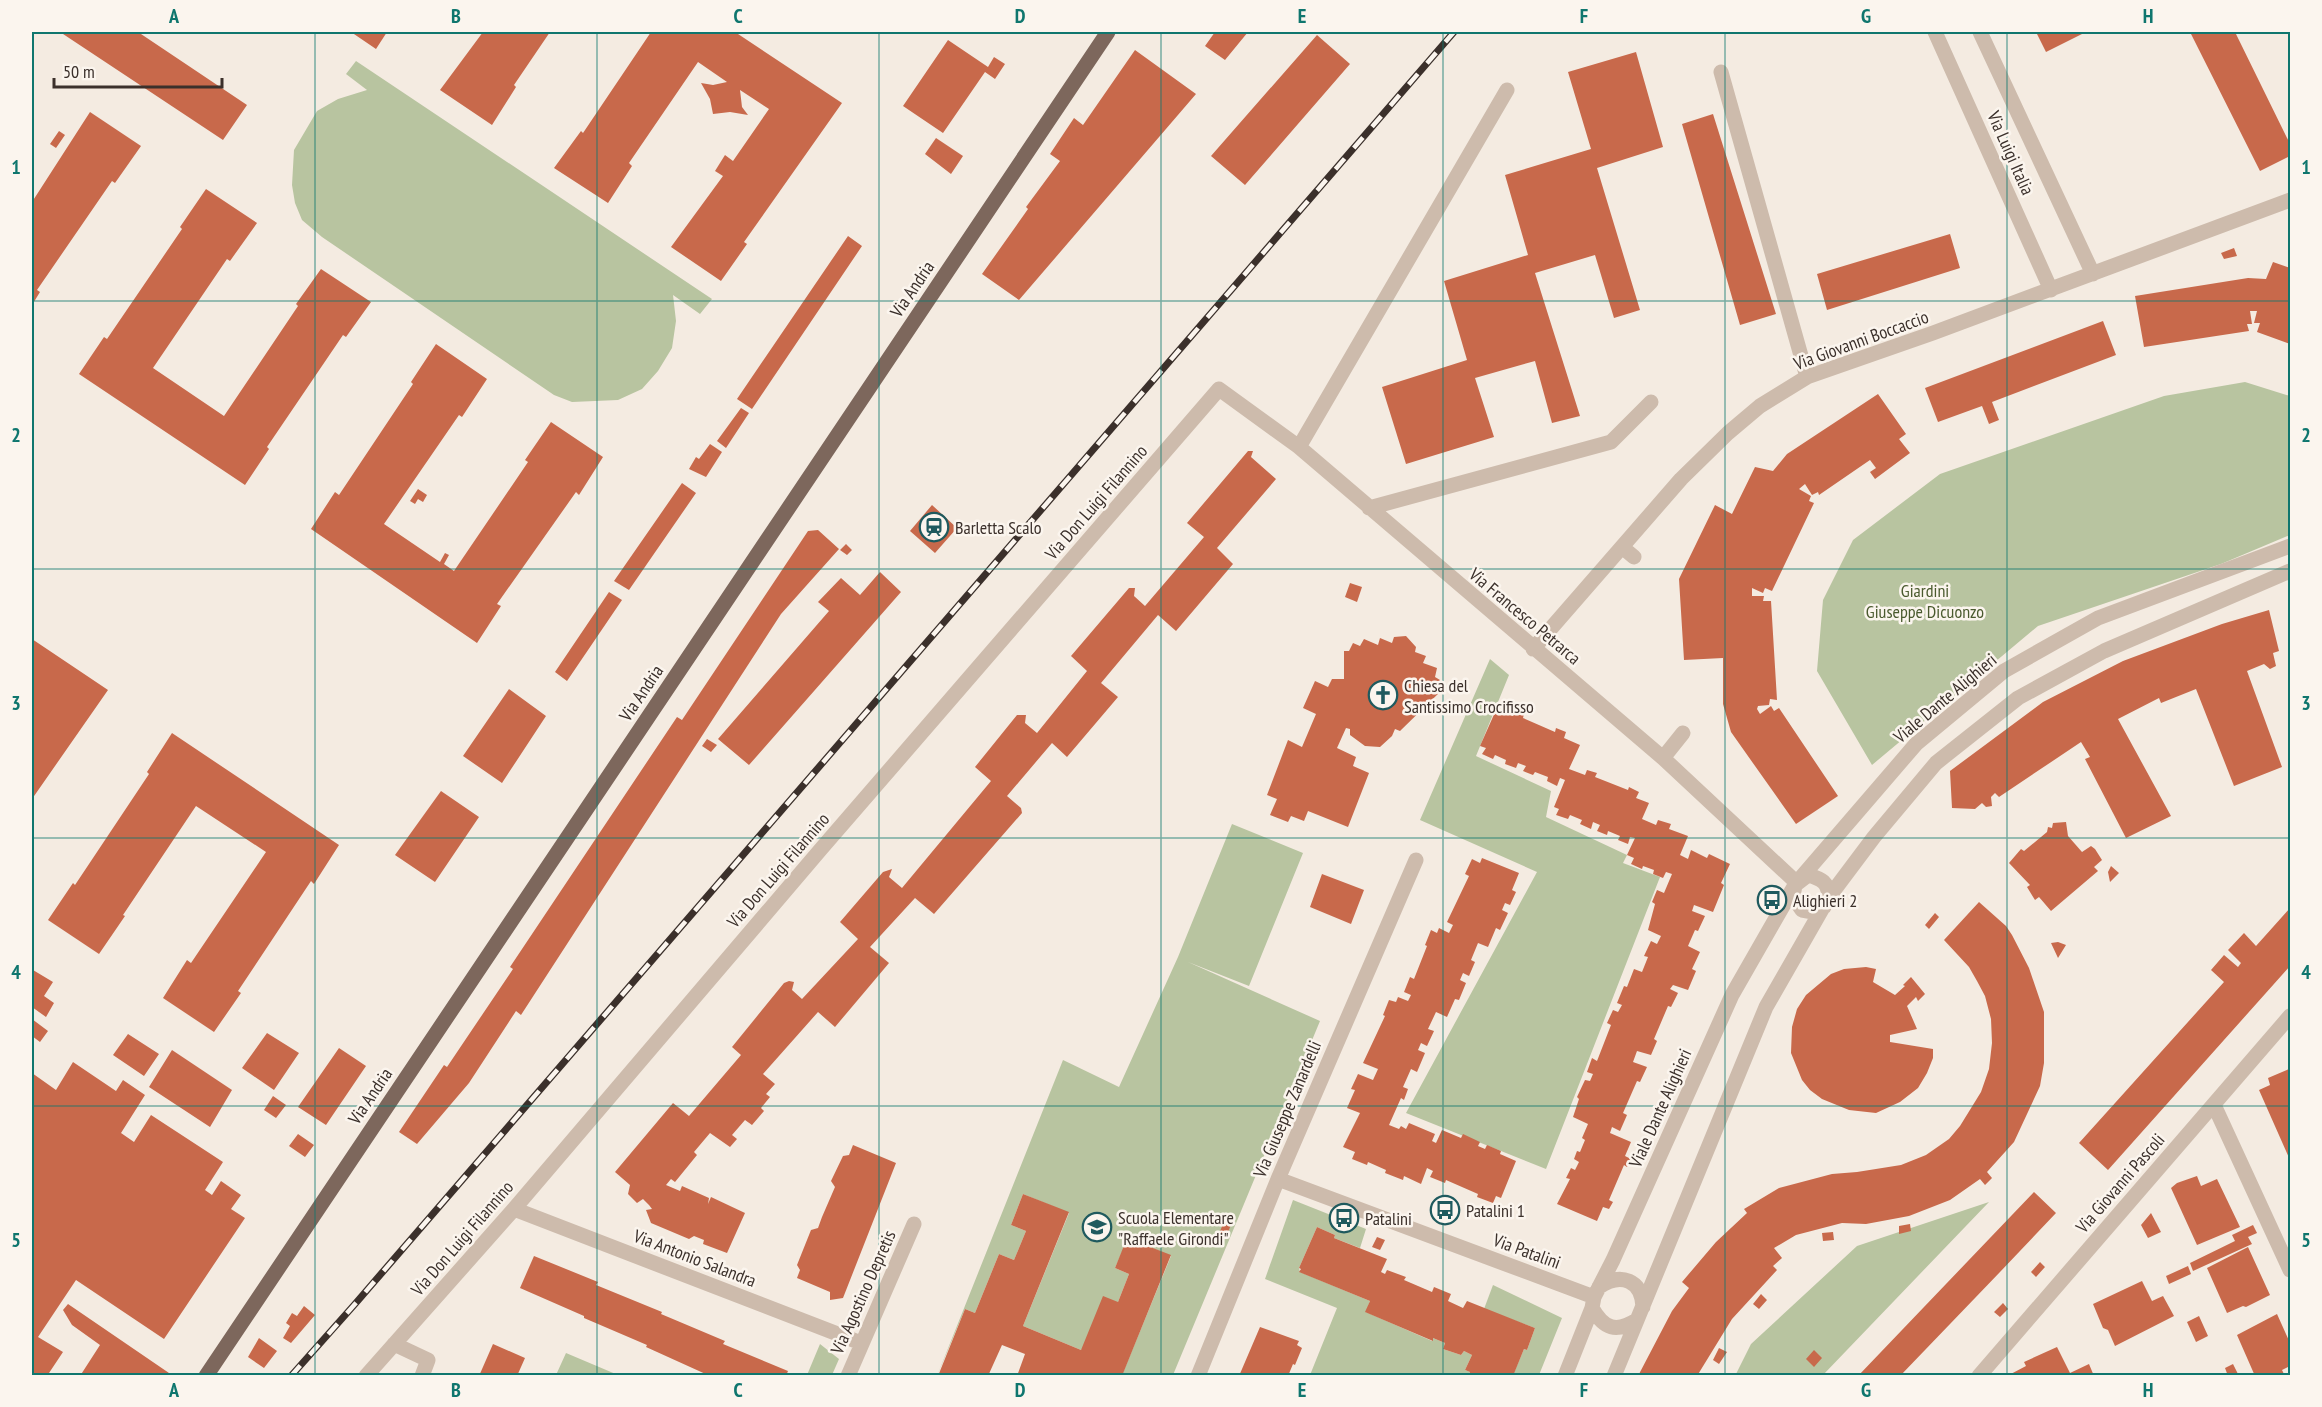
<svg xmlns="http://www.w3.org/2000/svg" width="2322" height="1407" viewBox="0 0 2322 1407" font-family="'PT Sans Narrow',sans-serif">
<rect width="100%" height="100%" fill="#f4ebe1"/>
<path fill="#b8c4a0" d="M356,61L712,299L700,314L673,295L676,321L672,348L658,371L642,389L618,400L572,402L554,395L322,237L302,220L295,203L292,185L294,150L317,111L338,99L367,90L346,74Z
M2245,382L2290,396V535L2221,564L2038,626L1872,765L1817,671L1823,600L1853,540L1940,474L2164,396Z
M1490,659L1509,675L1476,756L1551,791L1546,817L1627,855L1623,863L1660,877L1546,1169L1406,1113L1537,872L1420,820Z
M1232,824L1303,853L1249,986L1188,962L1320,1021L1173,1375H1122L1171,1256L1128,1238L1115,1268L1129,1274L1118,1302L1081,1350L1023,1326L1069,1213L1023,1194L1011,1225L1026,1231L1014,1260L999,1254L975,1313L965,1309L937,1376L1063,1060L1119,1087L1178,957Z
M1293,1200L1366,1229L1360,1248L1334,1238L1335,1235L1317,1227L1299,1268L1300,1272L1370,1301L1366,1312L1432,1341L1433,1338L1445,1343L1443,1349L1461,1355L1464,1351L1472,1355L1465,1370L1470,1372L1469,1375H1310L1337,1308L1265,1279Z
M1989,1202L1823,1375L1735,1376L1751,1344L1857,1246Z
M1493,1285L1562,1318L1539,1375H1513L1524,1349L1527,1350L1535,1328L1484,1309Z
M820,1344L839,1359L832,1375H807Z
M566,1353L618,1375H556Z"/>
<path fill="#c8694b" d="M60,32H138L247,105L223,140Z
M351,32H387L376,49Z
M483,32H550L514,85L516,87L492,125L440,90Z
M651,32H735L842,103L744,242L747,244L721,281L671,247L723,176L715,171L725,155L733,161L769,109L740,90L742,107L748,115L730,112L713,114L710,99L701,83L713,85L727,82L698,62L629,163L632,166L608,203L554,168L581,131L583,133Z
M1215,32H1248L1225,60L1205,46Z
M2036,32H2080L2082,34L2046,52Z
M2190,32H2235L2290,144V156L2260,171Z
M1317,35L1350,64L1245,185L1211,156Z
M948,40L988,67L994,57L1005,64L995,79L985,72L943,133L903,106Z
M1135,50L1196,94L1019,300L982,274L1028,209L1026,207L1060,161L1050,154L1074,118L1083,125Z
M1636,52L1663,147L1597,168L1640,310L1614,318L1595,255L1535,273L1580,416L1552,423L1535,361L1475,378L1494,437L1406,464L1382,387L1467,360L1444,281L1528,255L1505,175L1591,149L1568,72Z
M90,112L141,146L115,183L112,181L37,290L40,292L32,305V202Z
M1713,114L1776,314L1740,325L1682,124Z
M59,131L65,135L56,148L50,144Z
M936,138L963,156L951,174L925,154Z
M206,189L257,223L230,261L227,259L153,368L224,416L298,306L296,304L321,269L371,302L346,337L343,335L267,447L269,449L245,485L79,374L104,337L107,339L182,229L180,227Z
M1950,234L1960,268L1827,310L1817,274Z
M848,236L862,246L752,409L737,399Z
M2234,248L2237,256L2224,259L2221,253Z
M2273,262L2290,268V344L2257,332L2260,323H2254L2257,311H2250L2252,324H2247L2249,331L2144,347L2135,296L2248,278L2266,279Z
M2103,321L2116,355L1992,402L1999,420L1989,424L1982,406L1938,422L1925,388Z
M436,344L487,379L462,417L459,415L384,524L440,562L445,553L449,555L444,564L454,571L528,462L525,460L551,422L603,457L579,495L576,492L497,604L501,606L477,643L311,529L335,492L339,495L413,384L411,382Z
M1878,394L1906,434L1899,439L1910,453L1875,479L1870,472L1876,468L1870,460L1819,495L1818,492L1812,495L1805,484L1799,489L1811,496L1809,501L1814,503L1772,591L1765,588L1763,593L1752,588V596H1764L1763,601H1771L1777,700L1770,699L1769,705L1758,706L1757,709L1760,714L1771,706L1774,711L1779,708L1838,796L1796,824L1731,732L1723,704V658L1684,660L1679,579L1715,505L1732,514L1755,467L1773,471L1787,454Z
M741,408L749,413L726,448L717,441Z
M710,444L722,452L706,477L689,469L696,457L699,459Z
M1248,451H1253L1251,457L1276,479L1217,548L1233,564L1176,631L1158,615L1101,683L1118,697L1067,757L1052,743L1007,796L1021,808L1022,813L934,914L915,898L870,947L889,963L835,1027L818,1012L763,1074L775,1084L766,1094L770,1097L761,1108L764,1111L752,1125L745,1120L732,1135L737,1139L730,1147L710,1133L694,1152L697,1155L675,1182L671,1179L666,1185L680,1191L682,1186L709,1198L708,1204L711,1197L745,1213L727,1253L703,1244L704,1240L694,1236L689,1239L651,1223L646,1210L652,1209L649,1205L643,1199L637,1203L628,1194L630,1185L615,1172L673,1103L689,1116L741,1055L732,1047L784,983L789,981L794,982L792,990L802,999L858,939L840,922L883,872L892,869L889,877L902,888L991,781L975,767L1017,715H1026L1025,723L1037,733L1087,671L1071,656L1129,588H1135L1134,596L1145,606L1204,537L1187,523Z
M682,483L696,493L629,590L614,581Z
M418,489L427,495L423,502L418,499L415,504L410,501Z
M932,505L957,528L935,553L910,531Z
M818,530L839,549L781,614L521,1015L516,1011L469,1083L417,1144L399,1132L444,1065L447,1067L513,969L510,967L677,717L682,720L808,531Z
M846,544L852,550L847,555L840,550Z
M880,572L901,592L749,765L718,739L829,611L818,602L841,578L860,595Z
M1350,583L1362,587L1357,602L1345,597Z
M609,592L622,600L567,681L555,672Z
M2269,610L2279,651L2273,653L2276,666L2270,669L2264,664L2247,671L2282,767L2234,786L2196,689L2161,703L2159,698L2118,719L2171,816L2126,838L2085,759L2090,757L2081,742L1999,797L1995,793L1991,797L1992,806L1986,807L1982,803L1975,809L1952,808L1950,771L2043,702L2123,661L2222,624Z
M1406,636L1416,647L1415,652L1426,656L1423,663L1437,668L1435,677L1440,680L1437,684L1442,690L1400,731L1395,729L1392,736L1380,747L1365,746L1350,735V729L1346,728L1337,748L1356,757L1353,766L1369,773L1348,827L1308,811L1304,821L1291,816L1288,822L1270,815L1277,799L1267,795L1288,740L1302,747L1316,714L1303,708L1315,681L1328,687L1332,679H1344V651H1349L1353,643L1360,646L1364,639L1378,645L1380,638L1392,643L1394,637Z
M32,639L108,690L32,799V699L33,696L32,695Z
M509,689L546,716L502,783L463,756Z
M1496,710L1513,716L1515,710L1524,714L1523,718L1555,732L1556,728L1566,732L1564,738L1580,745L1569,769L1585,775L1587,770L1597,773L1595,777L1628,790L1629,787L1639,792L1636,798L1649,803L1642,819L1656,825L1658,820L1671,824L1669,829L1688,836L1680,855L1688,859L1691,850L1707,858L1709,854L1730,864L1721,883L1724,885L1713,912L1694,905L1692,911L1705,916L1698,931L1695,930L1688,946L1700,952L1692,969L1696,971L1688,990L1673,985L1670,989L1678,993L1671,1007L1668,1006L1654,1039L1657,1041L1651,1055L1637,1051L1633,1062L1647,1067L1640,1082L1637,1081L1623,1113L1627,1115L1620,1131L1612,1127L1610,1133L1631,1142L1625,1156L1631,1159L1627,1167L1624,1165L1609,1200L1613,1202L1609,1209L1603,1207L1597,1221L1557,1204L1570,1179L1566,1178L1571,1168L1575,1170L1579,1162L1574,1159L1577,1151L1580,1152L1585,1140L1582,1138L1588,1124L1573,1117L1579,1099L1577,1097L1585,1080L1590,1081L1593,1074L1587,1072L1592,1058L1597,1061L1611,1025L1607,1023L1613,1010L1618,1012L1622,1005L1617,1003L1624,986L1627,987L1634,969L1642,972L1648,957L1644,956L1651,941L1657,944L1661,936L1648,930L1655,904L1652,902L1657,890L1664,893L1672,874L1666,872L1663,878L1653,874L1654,870L1643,866L1642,869L1631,864L1634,858L1627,855L1635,838L1630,837L1628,844L1618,840L1620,836L1608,831L1607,835L1597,831L1600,825L1593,822L1591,829L1580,824L1582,820L1570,815L1568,819L1556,815L1559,809L1554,807L1565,780L1560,778L1557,786L1547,781L1548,777L1535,772L1533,775L1523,771L1526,766L1518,763L1516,768L1505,764L1506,760L1495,755L1493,759L1482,754L1486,748L1480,746Z
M172,733L339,845L314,884L311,881L238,991L241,993L214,1032L163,998L187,960L191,963L266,852L196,806L123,915L125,916L99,954L48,920L73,883L75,885L149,774L147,772Z
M707,739L717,745L711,752L702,746Z
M441,791L479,817L435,882L395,855Z
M2066,822L2068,836L2082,852L2091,846L2095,849L2102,860L2094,867L2098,871L2051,911L2039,897L2035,900L2027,887L2030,885L2009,863L2021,849L2024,851L2047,832L2048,827L2052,828L2053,823Z
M1482,858L1519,873L1512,890L1516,892L1510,905L1505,903L1502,910L1508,913L1500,930L1496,928L1488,947L1478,943L1471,960L1475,962L1469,976L1463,973L1460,980L1466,983L1459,1000L1455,999L1447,1017L1436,1012L1428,1029L1434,1031L1427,1046L1421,1043L1418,1050L1425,1053L1417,1072L1411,1069L1403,1087L1408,1089L1404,1100L1401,1098L1389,1125L1399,1129L1401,1126L1406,1129L1409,1123L1435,1134L1432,1141L1436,1143L1442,1130L1461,1138L1463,1134L1480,1142L1478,1146L1485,1149L1487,1145L1501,1151L1500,1154L1516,1161L1501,1198L1496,1196L1493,1203L1477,1197L1478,1194L1446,1180L1445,1183L1430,1177L1433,1171L1427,1168L1421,1184L1404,1176L1403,1180L1385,1173L1386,1170L1368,1162L1367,1165L1352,1159L1355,1152L1343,1147L1360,1113L1347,1108L1355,1090L1351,1089L1358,1074L1373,1080L1378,1069L1363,1063L1385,1016L1383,1015L1389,1000L1396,1002L1398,997L1408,1001L1411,995L1404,992L1410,977L1414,979L1427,946L1425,945L1431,930L1437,933L1439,928L1449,933L1453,925L1447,922L1469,876L1465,874L1472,859L1480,863Z
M2111,866L2119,873L2110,882L2108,872Z
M1322,874L1364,890L1351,924L1310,907Z
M1979,902L2006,926L2012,935L2029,968L2044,1012V1063L2040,1086L2014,1142L1987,1172L1992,1178L1985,1185L1980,1179L1950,1200L1909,1216L1866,1224L1842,1223L1796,1235L1774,1248L1782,1258L1773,1266L1777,1270L1732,1319L1697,1376H1638L1672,1311L1689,1288L1682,1282L1716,1242L1747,1213L1744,1209L1779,1188L1832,1174L1857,1172L1901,1165L1926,1155L1949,1139L1960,1126L1981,1092L1989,1069L1992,1043L1991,1019L1985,996L1977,981L1969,967L1944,940Z
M2290,908V966L2108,1170L2079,1143L2224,982L2211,970L2224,955L2238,967L2241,963L2228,950L2244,933L2256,946Z
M1935,913L1939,917L1929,929L1925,925Z
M2058,942L2066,945L2058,958L2051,943Z
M1866,967L1876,969L1873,982L1895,995L1905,986L1903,985L1911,977L1925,994L1918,1001L1916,997L1907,1006L1917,1029L1890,1035V1042L1933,1049V1058L1927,1073L1918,1088L1900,1102L1876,1113L1849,1110L1822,1099L1810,1090L1802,1080L1791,1053L1792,1027L1797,1009L1806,995L1831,974L1844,969Z
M33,970L53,982L44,996L54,1003L46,1017L32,1007Z
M32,1019L48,1031L40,1042L32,1036Z
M267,1033L299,1053L274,1090L242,1068Z
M128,1034L159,1054L144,1076L113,1055Z
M339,1048L366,1066L326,1125L298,1107Z
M172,1050L232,1090L210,1127L149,1087Z
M73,1062L116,1091L123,1080L145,1095L121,1133L134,1142L151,1115L223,1162L205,1190L212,1195L221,1181L241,1195L231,1209L245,1218L164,1339L76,1280L38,1337L63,1352L47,1376H32V1073L56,1090Z
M2289,1069L2290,1070V1160L2259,1090L2270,1085L2268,1078Z
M273,1096L286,1105L276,1118L264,1110Z
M298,1134L314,1145L305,1157L289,1146Z
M853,1145L896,1163L843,1298L830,1300V1292L797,1278L800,1270L797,1265L811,1230L818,1228L822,1217L835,1187L831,1181L843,1156L849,1155Z
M2197,1176L2201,1186L2217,1179L2240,1227L2197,1245L2171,1188L2177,1183Z
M2034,1192L2056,1213L2000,1272L1900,1376H1858Z
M1023,1194L1069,1212L1023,1326L1081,1350L1103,1296L1118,1302L1129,1274L1115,1268L1127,1238L1171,1255L1122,1376H1017L1025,1354L1002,1345L988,1376H938L965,1309L975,1313L999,1254L1014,1260L1026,1231L1011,1225Z
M2151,1213L2161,1232L2148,1238L2141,1225Z
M1226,1217L1233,1219L1226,1238L1218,1236Z
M1910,1224L1911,1231L1899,1234V1226Z
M2253,1225L2257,1233L2248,1237L2252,1244L2193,1271L2190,1263L2235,1241L2232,1235Z
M1317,1227L1335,1235L1334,1238L1387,1259L1381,1272L1385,1274L1387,1270L1406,1277L1404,1280L1432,1292L1434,1287L1451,1294L1448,1301L1463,1308L1467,1301L1535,1328L1527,1350L1524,1349L1513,1376H1469L1470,1372L1465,1370L1472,1355L1464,1351L1461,1355L1443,1349L1445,1343L1433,1338V1341L1365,1312L1370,1301L1299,1272L1301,1269L1299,1268Z
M1833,1232L1834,1240L1823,1241L1822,1233Z
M1377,1237L1385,1240L1380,1250L1372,1247Z
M2248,1247L2270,1295L2246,1307L2243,1306L2227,1313L2207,1268Z
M534,1256L598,1282L596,1285L662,1312L661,1314L725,1341L723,1344L788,1371L786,1376H710L646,1347L647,1345L584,1318V1316L520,1288Z
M2040,1262L2045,1267L2036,1277L2031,1272Z
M2188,1266L2191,1274L2169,1284L2166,1276Z
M2142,1281L2152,1301L2163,1296L2174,1316L2115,1346L2108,1330L2103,1328L2093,1304Z
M1761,1294L1767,1300L1759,1309L1753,1304Z
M2003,1303L2008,1309L2000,1317L1994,1312Z
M68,1304L169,1373L167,1376H80L100,1345L72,1325L63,1310Z
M304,1306L315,1315L291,1343L283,1338L290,1326L286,1323L292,1313L297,1316Z
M2277,1314L2290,1343V1366L2282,1370L2285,1376H2255L2237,1335Z
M2199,1316L2208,1336L2196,1342L2187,1322Z
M1260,1327L1299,1341L1297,1345L1302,1348L1295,1365L1293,1364L1288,1376H1239Z
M259,1338L277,1351L264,1368L248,1357Z
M493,1344L525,1358L517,1376H479Z
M2057,1347L2070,1373L2089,1364L2094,1376H2007L2026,1366L2024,1362Z
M1719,1348L1727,1352L1719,1364L1713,1360Z
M1814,1350L1822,1358L1814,1367L1806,1359Z
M2233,1364L2239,1376H2228L2225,1368Z"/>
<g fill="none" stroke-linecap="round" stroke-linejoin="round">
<path stroke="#cdbbac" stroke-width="15" d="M1935,32L2051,290
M1980,32L2093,274
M1721,72L1807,377
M1299,447L1507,90
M1369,508L1611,442L1651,402
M1622,547L1634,557
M1533,649L1681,479L1728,433L1760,406L1807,377L1933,333L2290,200
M1663,758L1683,733
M1799,880L1916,744L2004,671L2098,618L2290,546
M1824,907L1813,912L1802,910L1793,897L1795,885L1808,875C1822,879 1828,882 1829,897
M2214,1105L2290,1270
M1278,1179L1594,1297
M514,1209L861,1343
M1599,1287C1621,1272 1642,1280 1643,1307
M1592,1308C1604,1329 1616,1333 1637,1320
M394,1344L428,1360L422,1376
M366,1376L514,1209L821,849L1219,389L1299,447L1663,758L1797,883
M848,1376L914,1224
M1198,1376L1278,1179L1416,860
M1565,1376L1592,1308L1594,1297L1613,1260L1732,995L1795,885
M1614,1376L1766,1007L1829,897L1874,837L1936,763L2018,698L2104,651L2290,571
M1979,1376L2290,1016"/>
<path stroke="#7d675c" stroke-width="15" d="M206,1376L1108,32"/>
<g stroke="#3b302b" stroke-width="7">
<path id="rail" d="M291,1376L355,1304L1454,32"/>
</g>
<use href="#rail" stroke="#fbf5ee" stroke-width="4.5" stroke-dasharray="14" stroke-linecap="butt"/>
</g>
<path fill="none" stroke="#0f766e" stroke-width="1.5" stroke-opacity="0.55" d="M315,32V1376M597,32V1376M879,32V1376M1161,32V1376M1443,32V1376M1725,32V1376M2007,32V1376M32,301H2290M32,569H2290M32,838H2290M32,1106H2290"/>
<defs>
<g id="station-ring" transform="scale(1.5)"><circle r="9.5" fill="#fbf5ee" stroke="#1f5a5e" stroke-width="1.5"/><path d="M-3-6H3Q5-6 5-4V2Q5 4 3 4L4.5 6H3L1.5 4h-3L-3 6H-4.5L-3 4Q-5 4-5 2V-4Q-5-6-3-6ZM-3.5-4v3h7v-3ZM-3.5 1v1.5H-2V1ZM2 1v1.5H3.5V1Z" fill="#1f5a5e"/></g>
<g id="church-ring" transform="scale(1.5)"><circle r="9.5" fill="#fbf5ee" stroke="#1f5a5e" stroke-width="1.5"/><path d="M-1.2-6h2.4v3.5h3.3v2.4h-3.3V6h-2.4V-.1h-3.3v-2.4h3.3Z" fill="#1f5a5e"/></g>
<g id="bus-ring" transform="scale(1.5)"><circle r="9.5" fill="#fbf5ee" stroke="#1f5a5e" stroke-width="1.5"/><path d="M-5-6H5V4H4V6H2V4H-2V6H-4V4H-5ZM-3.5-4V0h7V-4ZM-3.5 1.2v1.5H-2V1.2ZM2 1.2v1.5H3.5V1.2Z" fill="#1f5a5e"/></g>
<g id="school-ring" transform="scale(1.5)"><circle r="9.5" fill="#fbf5ee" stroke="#1f5a5e" stroke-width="1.5"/><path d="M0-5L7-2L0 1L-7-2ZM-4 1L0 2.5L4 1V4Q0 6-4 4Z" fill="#1f5a5e"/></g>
</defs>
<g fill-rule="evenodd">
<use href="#station-ring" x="934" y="527"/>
<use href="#church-ring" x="1383" y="695"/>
<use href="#bus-ring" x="1772" y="900"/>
<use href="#bus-ring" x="1445" y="1210"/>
<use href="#bus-ring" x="1344" y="1218"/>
<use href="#school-ring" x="1097" y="1227"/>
</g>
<g text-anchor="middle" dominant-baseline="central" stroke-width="5" stroke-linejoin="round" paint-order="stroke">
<g font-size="18" fill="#3b302b" stroke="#fbf5ee">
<text transform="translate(2011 153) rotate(66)">Via Luigi Italia</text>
<text transform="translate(912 289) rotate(-56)">Via Andria</text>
<text transform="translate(1861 340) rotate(-20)">Via Giovanni Boccaccio</text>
<text transform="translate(1096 502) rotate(-49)">Via Don Luigi Filannino</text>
<text transform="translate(1525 616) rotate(40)">Via Francesco Petrarca</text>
<text transform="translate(641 693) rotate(-56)">Via Andria</text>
<text transform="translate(1945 698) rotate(-40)">Viale Dante Alighieri</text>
<text transform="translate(778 870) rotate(-49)">Via Don Luigi Filannino</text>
<text transform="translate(370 1096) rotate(-56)">Via Andria</text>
<text transform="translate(1660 1108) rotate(-66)">Viale Dante Alighieri</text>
<text transform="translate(1287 1109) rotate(-67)">Via Giuseppe Zanardelli</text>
<text transform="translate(2120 1183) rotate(-49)">Via Giovanni Pascoli</text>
<text transform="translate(462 1238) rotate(-49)">Via Don Luigi Filannino</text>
<text transform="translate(1527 1251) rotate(20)">Via Patalini</text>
<text transform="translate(695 1258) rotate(21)">Via Antonio Salandra</text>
<text transform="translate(863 1292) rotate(-66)">Via Agostino Depretis</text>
</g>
<g font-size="18" fill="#3b302b" stroke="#fbf5ee" text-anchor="start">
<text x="955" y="527">Barletta Scalo</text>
<text x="1404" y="685">Chiesa del<tspan x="1404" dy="21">Santissimo Crocifisso</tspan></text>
<text x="1793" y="900">Alighieri 2</text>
<text x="1466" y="1210">Patalini 1</text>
<text x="1118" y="1217">Scuola Elementare<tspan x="1118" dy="21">"Raffaele Girondi"</tspan></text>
<text x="1365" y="1218">Patalini</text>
</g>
<g font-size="18" fill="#4a5a2e" stroke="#fbf5ee">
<text x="1925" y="590">Giardini<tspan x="1925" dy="21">Giuseppe Dicuonzo</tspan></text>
</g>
</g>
<rect width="2322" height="1407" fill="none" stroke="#fbf5ee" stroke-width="66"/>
<path d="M54 78v9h168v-9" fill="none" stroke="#3b302b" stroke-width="3"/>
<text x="63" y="78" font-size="18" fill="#3b302b" stroke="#fbf5ee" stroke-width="4.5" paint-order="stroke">50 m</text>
<rect x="33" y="33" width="2256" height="1341" fill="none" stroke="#0f766e" stroke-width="2"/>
<g font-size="20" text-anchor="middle" font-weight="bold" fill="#0f766e">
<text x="174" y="23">A</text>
<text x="456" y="23">B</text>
<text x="738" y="23">C</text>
<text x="1020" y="23">D</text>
<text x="1302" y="23">E</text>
<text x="1584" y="23">F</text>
<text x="1866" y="23">G</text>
<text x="2148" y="23">H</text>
<text x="16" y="174">1</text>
<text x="2306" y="174">1</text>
<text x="16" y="442">2</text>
<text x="2306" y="442">2</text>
<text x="16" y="710">3</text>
<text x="2306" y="710">3</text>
<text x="16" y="979">4</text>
<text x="2306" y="979">4</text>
<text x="16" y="1247">5</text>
<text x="2306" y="1247">5</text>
<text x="174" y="1397">A</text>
<text x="456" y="1397">B</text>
<text x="738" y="1397">C</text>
<text x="1020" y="1397">D</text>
<text x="1302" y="1397">E</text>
<text x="1584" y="1397">F</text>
<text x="1866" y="1397">G</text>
<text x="2148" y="1397">H</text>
</g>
</svg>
